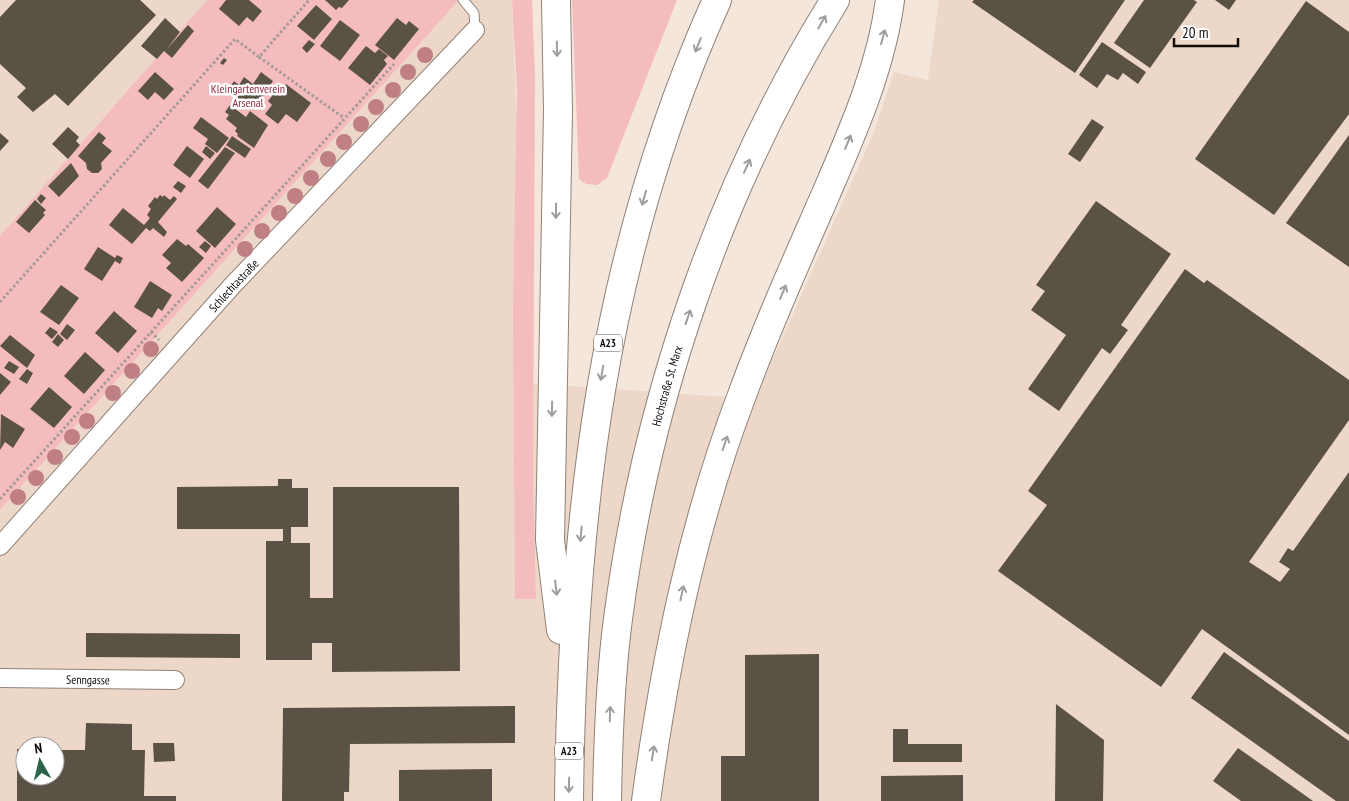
<svg xmlns="http://www.w3.org/2000/svg" width="1349" height="801" viewBox="0 0 1349 801" font-family="'PT Sans Narrow',sans-serif">
<rect width="100%" height="100%" fill="#f5e6db"/>
<path fill="#edd7c8" fill-rule="evenodd" d="M0,0H207L0,236Z
M459,0H512L527,383L755,399L874,132L894,72L928,80L939,0H1349V801H0V510ZM25,746H55V776H25Z"/>
<path fill="#f5bcbf" d="M207,0H459L0,510V236Z
M512,0H532L535,76L533,483L536,599H515L513,310L517,90Z
M572,0H677L607,178L597,185L586,184L579,179Z"/>
<path fill="#5b5246" d="M16,0H140L156,15L68,106L55,94L33,112L17,97L26,88L0,64V17Z
M226,0H249L262,11L253,22L247,17L239,26L219,9Z
M325,0H349L342,8L339,7L336,10Z
M974,0H1125L1075,73L972,2Z
M1144,0H1194L1197,2L1150,68L1114,43Z
M1215,0H1236L1229,10Z
M1306,1L1349,32V114L1274,215L1195,159Z
M316,5L332,19L314,40L297,26Z
M165,18L180,32L166,50L188,25L194,31L172,58L164,51L157,59L141,46Z
M397,18L406,25L409,21L419,29L394,60L375,45Z
M340,20L360,35L340,61L320,46Z
M309,40L315,44L307,53L302,48Z
M1102,42L1146,72L1138,84L1123,73L1118,80L1107,74L1097,88L1079,75Z
M366,46L375,53L379,49L388,56L384,60L387,64L370,85L348,68Z
M224,58L227,60L223,65L220,63Z
M155,72L174,89L164,100L155,92L148,100L138,91Z
M261,72L273,81L253,110L228,90L234,81L239,85L244,77L253,84Z
M286,84L311,103L297,122L286,114L278,124L265,114L272,105L268,101L281,85L284,87Z
M230,105L246,117L250,111L268,125L254,148L237,136L238,134L235,131L237,128L226,119L229,115L225,112Z
M201,117L229,138L217,153L205,144L208,139L193,128Z
M1092,119L1104,127L1080,162L1068,154Z
M68,127L79,137L76,141L80,145L68,159L52,144Z
M99,132L106,138L102,143L112,151L101,163L102,169L98,173H92L87,169L86,163L78,156Z
M0,133L9,141L0,151Z
M1349,135V267L1286,223Z
M232,136L251,149L245,158L226,145Z
M187,146L204,159L190,178L173,165Z
M206,146L215,153L210,159L202,152Z
M225,147L235,153L208,189L198,181Z
M71,163L79,176L59,197L48,186Z
M178,181L186,186L181,193L173,187Z
M41,194L46,198L41,204L37,199Z
M160,195L163,197L164,195L170,200L174,196L177,199L158,222L167,232L164,237L153,228L150,231L146,228L132,244L109,225L123,208L144,225L150,218L147,215L151,209L148,206L155,197L157,199Z
M35,200L46,210L43,213L45,215L29,233L16,222Z
M1096,201L1171,254L1121,325L1128,330L1110,354L1102,348L1059,411L1028,389L1066,335L1031,310L1045,291L1036,285Z
M217,207L236,224L215,248L196,231Z
M177,239L186,246L188,244L204,258L182,282L166,268L171,263L162,255Z
M205,241L211,246L206,253L199,247Z
M98,247L115,258L117,255L123,258L120,264L115,261L102,281L84,269Z
M1185,269L1204,283L1207,280L1349,380V420L1249,562L1280,582L1290,569L1279,562L1288,548L1293,551L1349,472V735L1202,629L1161,687L998,571L1047,505L1028,491Z
M150,281L172,295L162,311L158,308L152,318L134,307Z
M61,285L79,298L59,325L40,312Z
M114,311L137,331L118,353L95,333Z
M67,324L75,330L67,340L60,334Z
M50,327L58,332L52,339L45,333Z
M58,334L64,340L58,347L52,342Z
M10,335L35,355L27,368L0,346Z
M85,352L105,370L84,394L64,376Z
M9,361L19,367L14,374L4,368Z
M27,369L33,373L27,384L19,379Z
M0,373L11,382L0,395Z
M49,387L72,407L54,428L30,409Z
M1,414L25,429L13,448L5,442L0,450Z
M278,479H292V488H308V527H291V543H310V598H333V487H459L460,671L332,672V643H312V660H266V541H283V529H177V487L278,486Z
M86,633L240,634V658L86,657Z
M1224,652L1349,741V801H1336L1191,698Z
M819,654V801H721V756H745V655Z
M1056,704L1104,740L1103,801H1055Z
M515,706V743L350,744L349,792H344V801H282L283,708Z
M86,723L132,724V750H145L144,796H176V801H17V749H25V776H55V750H85Z
M893,729H908V744H962V762H893Z
M153,743H174L175,761L154,762Z
M1238,748L1313,801H1241L1213,781Z
M492,769V801H399V770Z
M963,775V801H881V776Z"/>
<g fill="none" stroke-linecap="round" stroke-linejoin="round">
<g stroke="#908278" stroke-width="11">
<path id="service" d="M463,0L474,13L475,30"/>
</g>
<g stroke="#908278" stroke-width="20">
<g id="minor">
<path id="s1" d="M0,546L231,287L475,30"/>
<path id="s2" d="M0,678L175,680"/>
</g>
</g>
<g stroke="#908278" stroke-width="30">
<g id="motorway">
<path d="M556,0L558,110L550,540L561,630"/>
<path d="M569,801C572,522 601,257 717,0"/>
<path id="s3" d="M607,801C608,740 610,679 618,619C646,403 719,186 835,0"/>
<path d="M646,801C665,662 692,526 742,395C767,327 796,262 825,196C852,133 881,69 890,0"/>
</g>
</g>
<path stroke="#a69b92" stroke-width="3" stroke-dasharray="2.5 2.5" stroke-linecap="butt" d="M259,57L344,118
M0,302L235,39L259,57L309,0
M151,332L159,340
M0,499L394,64"/>
<use href="#service" stroke="#fff" stroke-width="9"/>
<use href="#minor" stroke="#fff" stroke-width="18"/>
<use href="#motorway" stroke="#fff" stroke-width="28"/>
</g>
<g fill="#c07f84">
<circle cx="425" cy="55" r="8"/>
<circle cx="408" cy="72" r="8"/>
<circle cx="393" cy="90" r="8"/>
<circle cx="376" cy="107" r="8"/>
<circle cx="361" cy="124" r="8"/>
<circle cx="344" cy="142" r="8"/>
<circle cx="328" cy="159" r="8"/>
<circle cx="311" cy="178" r="8"/>
<circle cx="295" cy="196" r="8"/>
<circle cx="279" cy="213" r="8"/>
<circle cx="262" cy="231" r="8"/>
<circle cx="245" cy="249" r="8"/>
<circle cx="151" cy="349" r="8"/>
<circle cx="132" cy="371" r="8"/>
<circle cx="113" cy="393" r="8"/>
<circle cx="87" cy="421" r="8"/>
<circle cx="72" cy="437" r="8"/>
<circle cx="55" cy="457" r="8"/>
<circle cx="36" cy="478" r="8"/>
<circle cx="18" cy="497" r="8"/>
</g>
<defs><path id="oneway-shaft" d="M-6 0H5M1.5-3L5.5 0L1.5 3" fill="none" stroke-width="1.6" stroke-linecap="round" stroke-linejoin="round" transform="scale(1.25)"/></defs>
<g stroke="#a09e9d">
<use href="#oneway-shaft" transform="translate(822 22) rotate(-60)"/>
<use href="#oneway-shaft" transform="translate(883 37) rotate(-75)"/>
<use href="#oneway-shaft" transform="translate(698 45) rotate(112)"/>
<use href="#oneway-shaft" transform="translate(557 49) rotate(89)"/>
<use href="#oneway-shaft" transform="translate(848 142) rotate(-67)"/>
<use href="#oneway-shaft" transform="translate(747 166) rotate(-66)"/>
<use href="#oneway-shaft" transform="translate(644 198) rotate(106)"/>
<use href="#oneway-shaft" transform="translate(556 211) rotate(91)"/>
<use href="#oneway-shaft" transform="translate(783 292) rotate(-67)"/>
<use href="#oneway-shaft" transform="translate(688 317) rotate(-71)"/>
<use href="#oneway-shaft" transform="translate(602 373) rotate(100)"/>
<use href="#oneway-shaft" transform="translate(552 409) rotate(91)"/>
<use href="#oneway-shaft" transform="translate(725 443) rotate(-71)"/>
<use href="#oneway-shaft" transform="translate(581 534) rotate(95)"/>
<use href="#oneway-shaft" transform="translate(556 588) rotate(83)"/>
<use href="#oneway-shaft" transform="translate(682 593) rotate(-78)"/>
<use href="#oneway-shaft" transform="translate(610 714) rotate(-88)"/>
<use href="#oneway-shaft" transform="translate(653 753) rotate(-81)"/>
<use href="#oneway-shaft" transform="translate(569 785) rotate(91)"/>
</g>
<g text-anchor="middle" dominant-baseline="central" stroke-width="5" stroke-linejoin="round" paint-order="stroke">
<g fill="#fff" stroke="#585553" stroke-width="1">
<rect x="594" y="334.5" width="28" height="17" rx="4"/>
<rect x="555" y="742.5" width="28" height="17" rx="4"/>
</g>
<g font-size="11" font-weight="bold" fill="#110c09">
<text x="608" y="343">A23</text>
<text x="569" y="751">A23</text>
</g>
<g font-size="12" fill="#952b3d" stroke="#fff">
<text x="248" y="88">Kleingartenverein<tspan x="248" dy="14">Arsenal</tspan></text>
</g>
<g font-size="12" fill="#110c09" stroke="#fff">
<text stroke="none"><textPath href="#s1" startOffset="350">Schlechtastraße</textPath></text>
<text stroke="none"><textPath href="#s3" startOffset="421">Hochstraße St. Marx</textPath></text>
<text stroke="none"><textPath href="#s2" startOffset="88">Senngasse</textPath></text>
</g>
</g>
<g transform="translate(40 761) rotate(352)"><circle r="24" fill="#ffffff" stroke="#a09e9d"/>
<path d="M0-4L9 19L0 12L-9 19Z" fill="#2d644a"/>
<text y="-8" font-size="14" font-weight="bold" text-anchor="middle" fill="#110c09">N</text>
</g>
<path d="M1174 38v8h64v-8" fill="none" stroke="#110c09" stroke-width="2.5"/>
<text x="1182" y="38" font-size="15" fill="#110c09" stroke="#ffffff" stroke-width="4" paint-order="stroke">20 m</text>
</svg>
